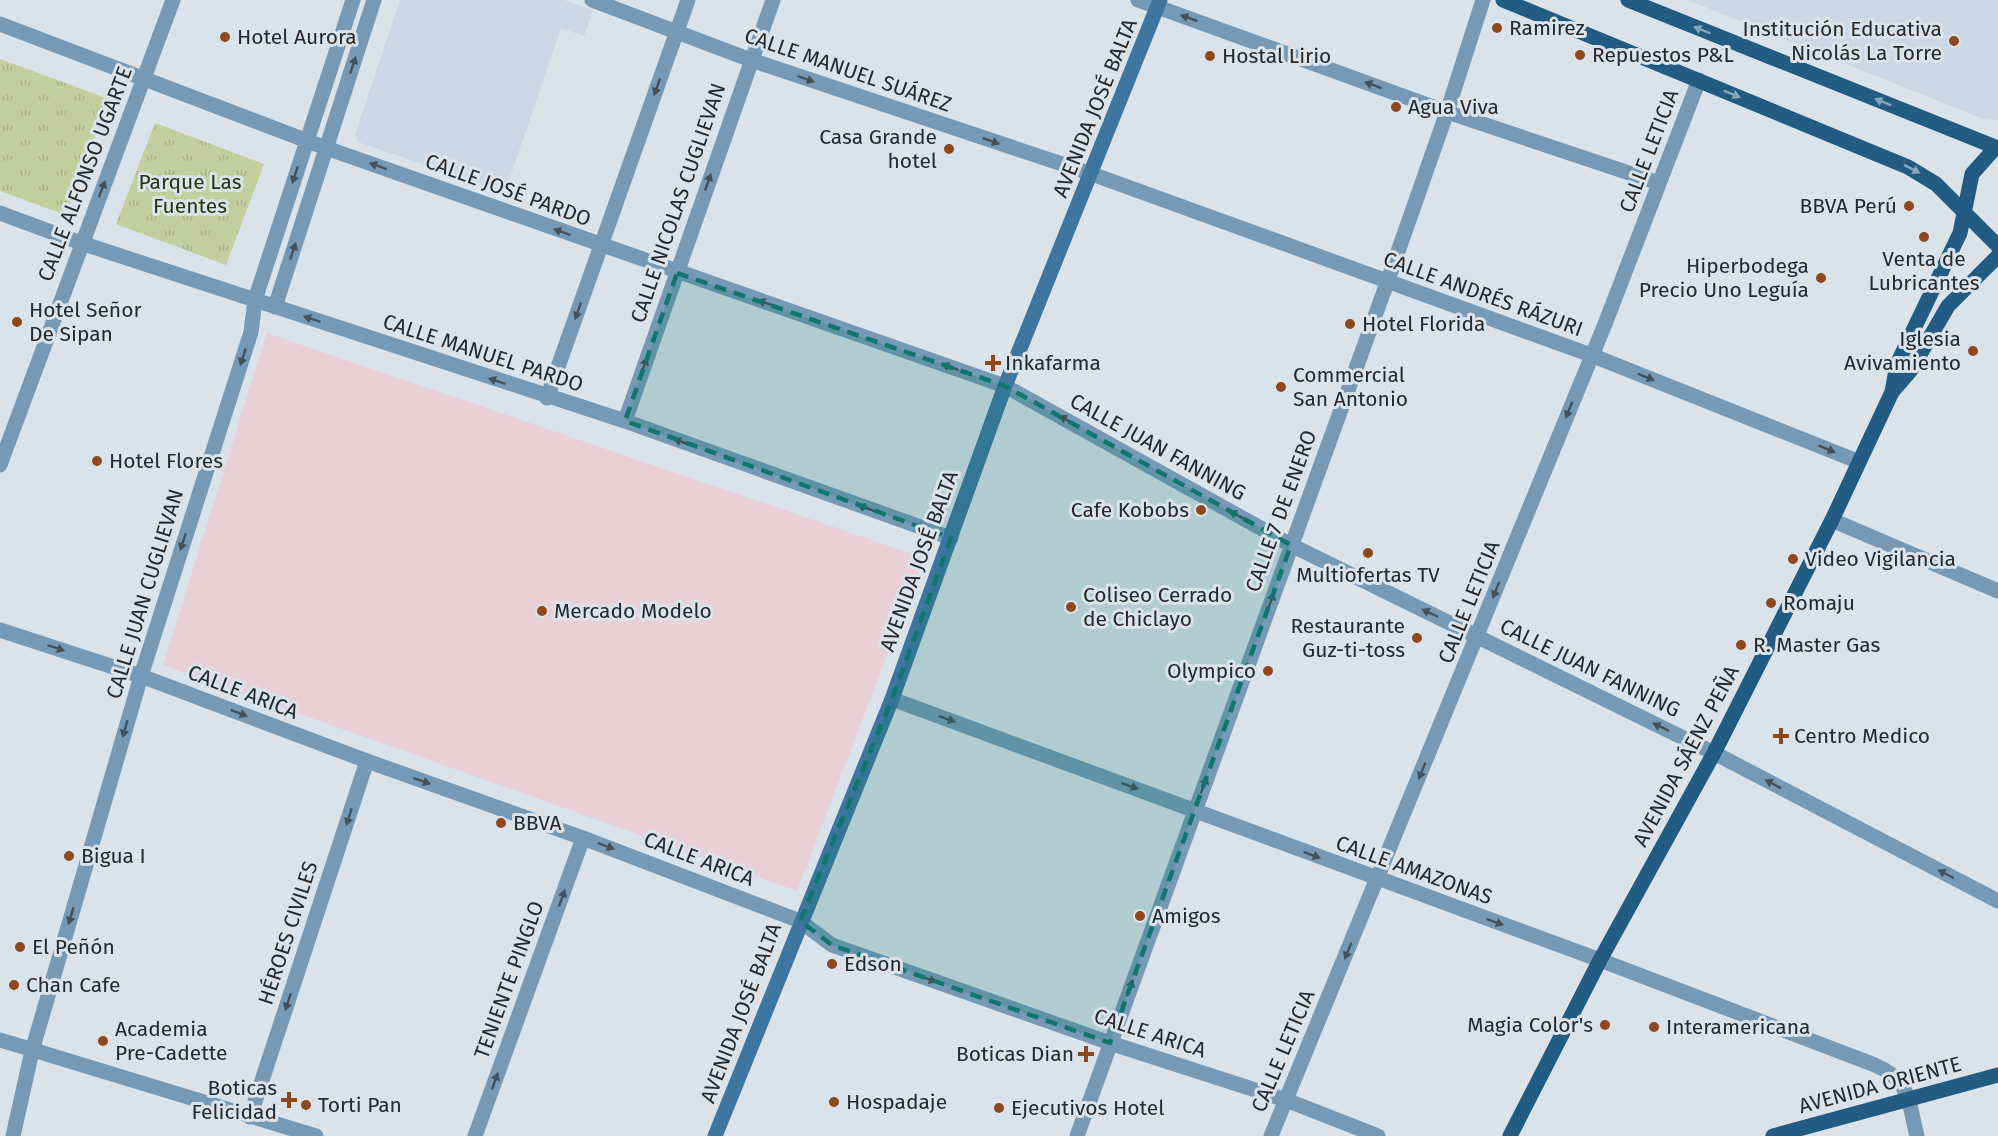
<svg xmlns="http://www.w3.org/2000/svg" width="1998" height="1136" viewBox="0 0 1998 1136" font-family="'Fira Sans',sans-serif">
<defs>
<pattern id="park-tufts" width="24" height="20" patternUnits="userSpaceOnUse" patternTransform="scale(1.5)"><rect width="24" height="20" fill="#c4cd9e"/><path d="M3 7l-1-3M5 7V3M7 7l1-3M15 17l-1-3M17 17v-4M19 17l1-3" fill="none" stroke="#a8b088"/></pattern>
</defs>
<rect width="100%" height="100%" fill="#dae2ea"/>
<path fill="#e9d0d7" d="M267,333L924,558L797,891L163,665Z"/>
<path fill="#cbd7e5" d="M400,0H564L593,10L584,36L561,28L505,192L358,142L355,134Z
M1688,0H1998V120L1983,119Z"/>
<path fill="url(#park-tufts)" d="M0,59L109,99L66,215L0,191Z
M155,123L264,164L226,265L116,224Z"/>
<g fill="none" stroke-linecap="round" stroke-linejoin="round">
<path stroke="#769ab6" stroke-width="15" d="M592,0L751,60L1092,174L1591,355L1857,461
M1138,0L1447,112L1659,183
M0,24L326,148L1005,386L1291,545L1714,753L1998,901
M0,213L81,243L625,421L951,538
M275,307L374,0
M547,398L688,0
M625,421L773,0
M0,465L173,0
M1832,520L1998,591
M892,699L1600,960L1875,1065C1911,1081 1908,1101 1917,1136
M250,1117L367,761
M13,1136L32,1051L141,676L251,332L255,300L353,0
M475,1136L583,838
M1077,1136L1387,283L1447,112L1483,0
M1271,1136L1605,324L1699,80"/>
<path stroke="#769ab6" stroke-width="15" d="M0,630L141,676L367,761L583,838L800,921L832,945L1110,1043L1286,1100L1378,1136
M0,1040L316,1136"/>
<path stroke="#3e769f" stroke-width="15" d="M715,1136L892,699L1005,386L1160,0"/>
<path stroke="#225c83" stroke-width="15" d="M1503,0L1908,167L1936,184L1998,246
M1628,0L1998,148
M1892,392L1911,370L1948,306L1998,256
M1510,1136L1600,960L1714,753L1832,520L1892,392L1897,364L1960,233L1972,174L1996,147
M1773,1136L1998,1075"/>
</g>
<defs><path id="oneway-solid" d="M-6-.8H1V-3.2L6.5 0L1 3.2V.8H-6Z" transform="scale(1.5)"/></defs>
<g fill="#43515c">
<use href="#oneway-solid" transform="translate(1189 18) rotate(-160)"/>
<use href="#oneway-solid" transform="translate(353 65) rotate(-72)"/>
<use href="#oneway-solid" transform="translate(806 79) rotate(19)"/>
<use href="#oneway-solid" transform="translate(1373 85) rotate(-160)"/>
<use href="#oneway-solid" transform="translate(657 87) rotate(110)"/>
<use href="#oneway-solid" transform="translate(991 141) rotate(19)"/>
<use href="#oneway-solid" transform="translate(378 166) rotate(-160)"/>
<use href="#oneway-solid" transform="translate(295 175) rotate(108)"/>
<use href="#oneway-solid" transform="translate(708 182) rotate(-71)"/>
<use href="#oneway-solid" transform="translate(102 189) rotate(-69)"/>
<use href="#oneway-solid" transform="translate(562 232) rotate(-160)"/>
<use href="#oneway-solid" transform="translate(293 251) rotate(-72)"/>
<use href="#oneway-solid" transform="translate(766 303) rotate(-161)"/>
<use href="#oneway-solid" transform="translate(578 311) rotate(109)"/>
<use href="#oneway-solid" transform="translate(312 319) rotate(-162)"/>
<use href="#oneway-solid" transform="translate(243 357) rotate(108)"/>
<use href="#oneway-solid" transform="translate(644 366) rotate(-71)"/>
<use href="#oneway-solid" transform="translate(950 367) rotate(-161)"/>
<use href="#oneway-solid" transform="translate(1646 377) rotate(22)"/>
<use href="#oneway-solid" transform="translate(497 381) rotate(-162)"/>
<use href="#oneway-solid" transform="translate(1569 410) rotate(112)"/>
<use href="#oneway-solid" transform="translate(1067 420) rotate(-151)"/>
<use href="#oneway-solid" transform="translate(682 442) rotate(-160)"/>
<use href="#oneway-solid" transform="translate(1827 449) rotate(22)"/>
<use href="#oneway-solid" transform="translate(866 508) rotate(-160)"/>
<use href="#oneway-solid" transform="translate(1237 515) rotate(-151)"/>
<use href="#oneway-solid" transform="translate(183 542) rotate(108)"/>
<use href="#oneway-solid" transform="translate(1496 590) rotate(112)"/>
<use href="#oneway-solid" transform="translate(1271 601) rotate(-70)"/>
<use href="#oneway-solid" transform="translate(1430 613) rotate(-154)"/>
<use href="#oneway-solid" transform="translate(56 648) rotate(18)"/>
<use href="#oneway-solid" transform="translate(239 713) rotate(21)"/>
<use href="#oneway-solid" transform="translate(947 719) rotate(20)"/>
<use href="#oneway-solid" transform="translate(1661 727) rotate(-154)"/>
<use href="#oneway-solid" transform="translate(125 729) rotate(106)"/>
<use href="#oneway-solid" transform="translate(1422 771) rotate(112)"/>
<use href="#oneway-solid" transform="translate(422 781) rotate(19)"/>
<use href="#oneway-solid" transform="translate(1773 784) rotate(-152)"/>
<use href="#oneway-solid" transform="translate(1204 785) rotate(-70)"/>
<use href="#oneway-solid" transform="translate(1130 786) rotate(20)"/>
<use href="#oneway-solid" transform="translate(349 817) rotate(108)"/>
<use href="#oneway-solid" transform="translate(606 846) rotate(21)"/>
<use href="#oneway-solid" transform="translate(1312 855) rotate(21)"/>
<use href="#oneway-solid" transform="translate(1946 874) rotate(-152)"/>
<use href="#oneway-solid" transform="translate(562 898) rotate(-70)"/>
<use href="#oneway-solid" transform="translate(71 916) rotate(106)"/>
<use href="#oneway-solid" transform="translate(1495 922) rotate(20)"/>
<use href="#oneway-solid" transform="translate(1348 951) rotate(112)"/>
<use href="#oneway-solid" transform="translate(928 979) rotate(19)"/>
<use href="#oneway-solid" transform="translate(1130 988) rotate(-70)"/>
<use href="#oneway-solid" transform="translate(288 1002) rotate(108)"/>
<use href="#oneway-solid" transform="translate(495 1081) rotate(-70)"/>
</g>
<g fill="#87a6bc">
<use href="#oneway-solid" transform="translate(1702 30) rotate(-158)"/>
<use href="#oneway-solid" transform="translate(1732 94) rotate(22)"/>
<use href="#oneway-solid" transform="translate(1883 102) rotate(-158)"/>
<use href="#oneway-solid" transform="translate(1912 169) rotate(27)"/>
</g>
<path fill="#0f766e" fill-opacity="0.2" stroke="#0f766e" stroke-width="4.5" stroke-dasharray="12 8" stroke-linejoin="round" d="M677,273L1005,386L1291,545L1110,1043L832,945L800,921L892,699L951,538L625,421Z"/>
<g fill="#8d491d" stroke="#dae2ea" stroke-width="2">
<circle cx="1497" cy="28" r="6"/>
<circle cx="225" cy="37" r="6"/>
<circle cx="1954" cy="41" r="6"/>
<circle cx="1580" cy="55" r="6"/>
<circle cx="1210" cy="56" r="6"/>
<circle cx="1396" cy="107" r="6"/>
<circle cx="949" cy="149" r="6"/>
<circle cx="1909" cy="206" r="6"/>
<circle cx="1924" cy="237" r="6"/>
<circle cx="1821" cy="278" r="6"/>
<circle cx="17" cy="322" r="6"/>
<circle cx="1350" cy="324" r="6"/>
<circle cx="1973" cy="351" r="6"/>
<path d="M990 354h6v6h6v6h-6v6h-6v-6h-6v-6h6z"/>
<circle cx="1281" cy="387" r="6"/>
<circle cx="97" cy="461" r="6"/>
<circle cx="1201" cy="510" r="6"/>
<circle cx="1368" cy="553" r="6"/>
<circle cx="1793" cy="559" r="6"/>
<circle cx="1771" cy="603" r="6"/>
<circle cx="1071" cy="607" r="6"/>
<circle cx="542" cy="611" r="6"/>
<circle cx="1417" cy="638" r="6"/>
<circle cx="1741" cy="645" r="6"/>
<circle cx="1268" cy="671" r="6"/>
<path d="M1778 727h6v6h6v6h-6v6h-6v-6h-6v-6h6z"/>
<circle cx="501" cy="823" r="6"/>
<circle cx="69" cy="856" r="6"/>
<circle cx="1140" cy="916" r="6"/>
<circle cx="20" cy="947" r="6"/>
<circle cx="832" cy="964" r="6"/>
<circle cx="14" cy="985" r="6"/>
<circle cx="1605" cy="1025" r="6"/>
<circle cx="1654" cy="1027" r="6"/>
<circle cx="103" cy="1041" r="6"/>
<path d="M1083 1045h6v6h6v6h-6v6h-6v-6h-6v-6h6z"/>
<path d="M286 1091h6v6h6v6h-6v6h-6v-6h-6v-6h6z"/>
<circle cx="834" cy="1102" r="6"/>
<circle cx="306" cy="1105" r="6"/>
<circle cx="999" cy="1108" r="6"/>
</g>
<g text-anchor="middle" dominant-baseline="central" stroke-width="6" stroke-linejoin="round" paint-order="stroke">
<g font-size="21" fill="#27292c" stroke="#dae2ea" text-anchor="start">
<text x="1509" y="28">Ramirez</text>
<text x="1942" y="29" text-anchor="end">Institución Educativa<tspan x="1942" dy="24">Nicolás La Torre</tspan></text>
<text x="237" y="37">Hotel Aurora</text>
<text x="1592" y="55">Repuestos P&amp;L</text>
<text x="1222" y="56">Hostal Lirio</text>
<text x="1408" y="107">Agua Viva</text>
<text x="937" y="137" text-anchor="end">Casa Grande<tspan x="937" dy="24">hotel</tspan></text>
<text x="1897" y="206" text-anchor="end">BBVA Perú</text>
<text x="1924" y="259" text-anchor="middle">Venta de<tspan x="1924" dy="24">Lubricantes</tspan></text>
<text x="1809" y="266" text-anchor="end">Hiperbodega<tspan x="1809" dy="24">Precio Uno Leguía</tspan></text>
<text x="29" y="310">Hotel Señor<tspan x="29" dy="24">De Sipan</tspan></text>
<text x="1362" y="324">Hotel Florida</text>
<text x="1961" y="339" text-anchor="end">Iglesia<tspan x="1961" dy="24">Avivamiento</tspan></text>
<text x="1005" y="363">Inkafarma</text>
<text x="1293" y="375">Commercial<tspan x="1293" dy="24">San Antonio</tspan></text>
<text x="109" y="461">Hotel Flores</text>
<text x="1189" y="510" text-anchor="end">Cafe Kobobs</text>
<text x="1805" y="559">Video Vigilancia</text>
<text x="1368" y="575" text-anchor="middle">Multiofertas TV</text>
<text x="1083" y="595">Coliseo Cerrado<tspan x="1083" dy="24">de Chiclayo</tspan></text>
<text x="1783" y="603">Romaju</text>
<text x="554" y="611">Mercado Modelo</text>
<text x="1405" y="626" text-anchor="end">Restaurante<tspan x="1405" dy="24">Guz-ti-toss</tspan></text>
<text x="1753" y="645">R. Master Gas</text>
<text x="1256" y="671" text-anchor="end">Olympico</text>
<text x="1794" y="736">Centro Medico</text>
<text x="513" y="823">BBVA</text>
<text x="81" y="856">Bigua I</text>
<text x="1152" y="916">Amigos</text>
<text x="32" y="947">El Peñón</text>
<text x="844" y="964">Edson</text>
<text x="26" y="985">Chan Cafe</text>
<text x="1593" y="1025" text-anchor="end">Magia Color's</text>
<text x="1666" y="1027">Interamericana</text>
<text x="115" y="1029">Academia<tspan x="115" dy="24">Pre-Cadette</tspan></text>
<text x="1074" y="1054" text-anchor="end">Boticas Dian</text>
<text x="277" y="1088" text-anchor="end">Boticas<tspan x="277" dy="24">Felicidad</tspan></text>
<text x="846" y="1102">Hospadaje</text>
<text x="318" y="1105">Torti Pan</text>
<text x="1011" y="1108">Ejecutivos Hotel</text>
</g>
<g font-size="21" fill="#27292c" stroke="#dae2ea">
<text transform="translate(848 70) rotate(19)">CALLE MANUEL SUÁREZ</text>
<text transform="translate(1095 108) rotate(-68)">AVENIDA JOSÉ BALTA</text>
<text transform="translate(1649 151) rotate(-69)">CALLE LETICIA</text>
<text transform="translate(85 174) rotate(-69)">CALLE ALFONSO UGARTE</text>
<text transform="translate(508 190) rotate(20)">CALLE JOSÉ PARDO</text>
<text transform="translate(678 203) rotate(-71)">CALLE NICOLAS CUGLIEVAN</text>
<text transform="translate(1483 294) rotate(20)">CALLE ANDRÉS RÁZURI</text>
<text transform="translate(483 353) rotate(18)">CALLE MANUEL PARDO</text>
<text transform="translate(1158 447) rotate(29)">CALLE JUAN FANNING</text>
<text transform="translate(1281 511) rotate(-70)">CALLE 7 DE ENERO</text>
<text transform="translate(919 561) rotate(-70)">AVENIDA JOSÉ BALTA</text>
<text transform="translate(145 594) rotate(-73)">CALLE JUAN CUGLIEVAN</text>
<text transform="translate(1469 602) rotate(-68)">CALLE LETICIA</text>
<text transform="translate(1590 668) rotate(26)">CALLE JUAN FANNING</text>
<text transform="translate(243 692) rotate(21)">CALLE ARICA</text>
<text transform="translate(1686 756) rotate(-62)">AVENIDA SÁENZ PEÑA</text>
<text transform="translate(699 859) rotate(21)">CALLE ARICA</text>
<text transform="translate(1414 870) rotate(20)">CALLE AMAZONAS</text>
<text transform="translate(288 933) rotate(-72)">HÉROES CIVILES</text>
<text transform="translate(509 980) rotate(-70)">TENIENTE PINGLO</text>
<text transform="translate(741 1013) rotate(-69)">AVENIDA JOSÉ BALTA</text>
<text transform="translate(1150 1033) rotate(18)">CALLE ARICA</text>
<text transform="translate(1283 1051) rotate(-67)">CALLE LETICIA</text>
<text transform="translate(1880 1085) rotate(-15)">AVENIDA ORIENTE</text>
</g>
<g font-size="21" fill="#2e330c" stroke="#dae2ea">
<text x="190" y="182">Parque Las<tspan x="190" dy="24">Fuentes</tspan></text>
</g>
</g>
</svg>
